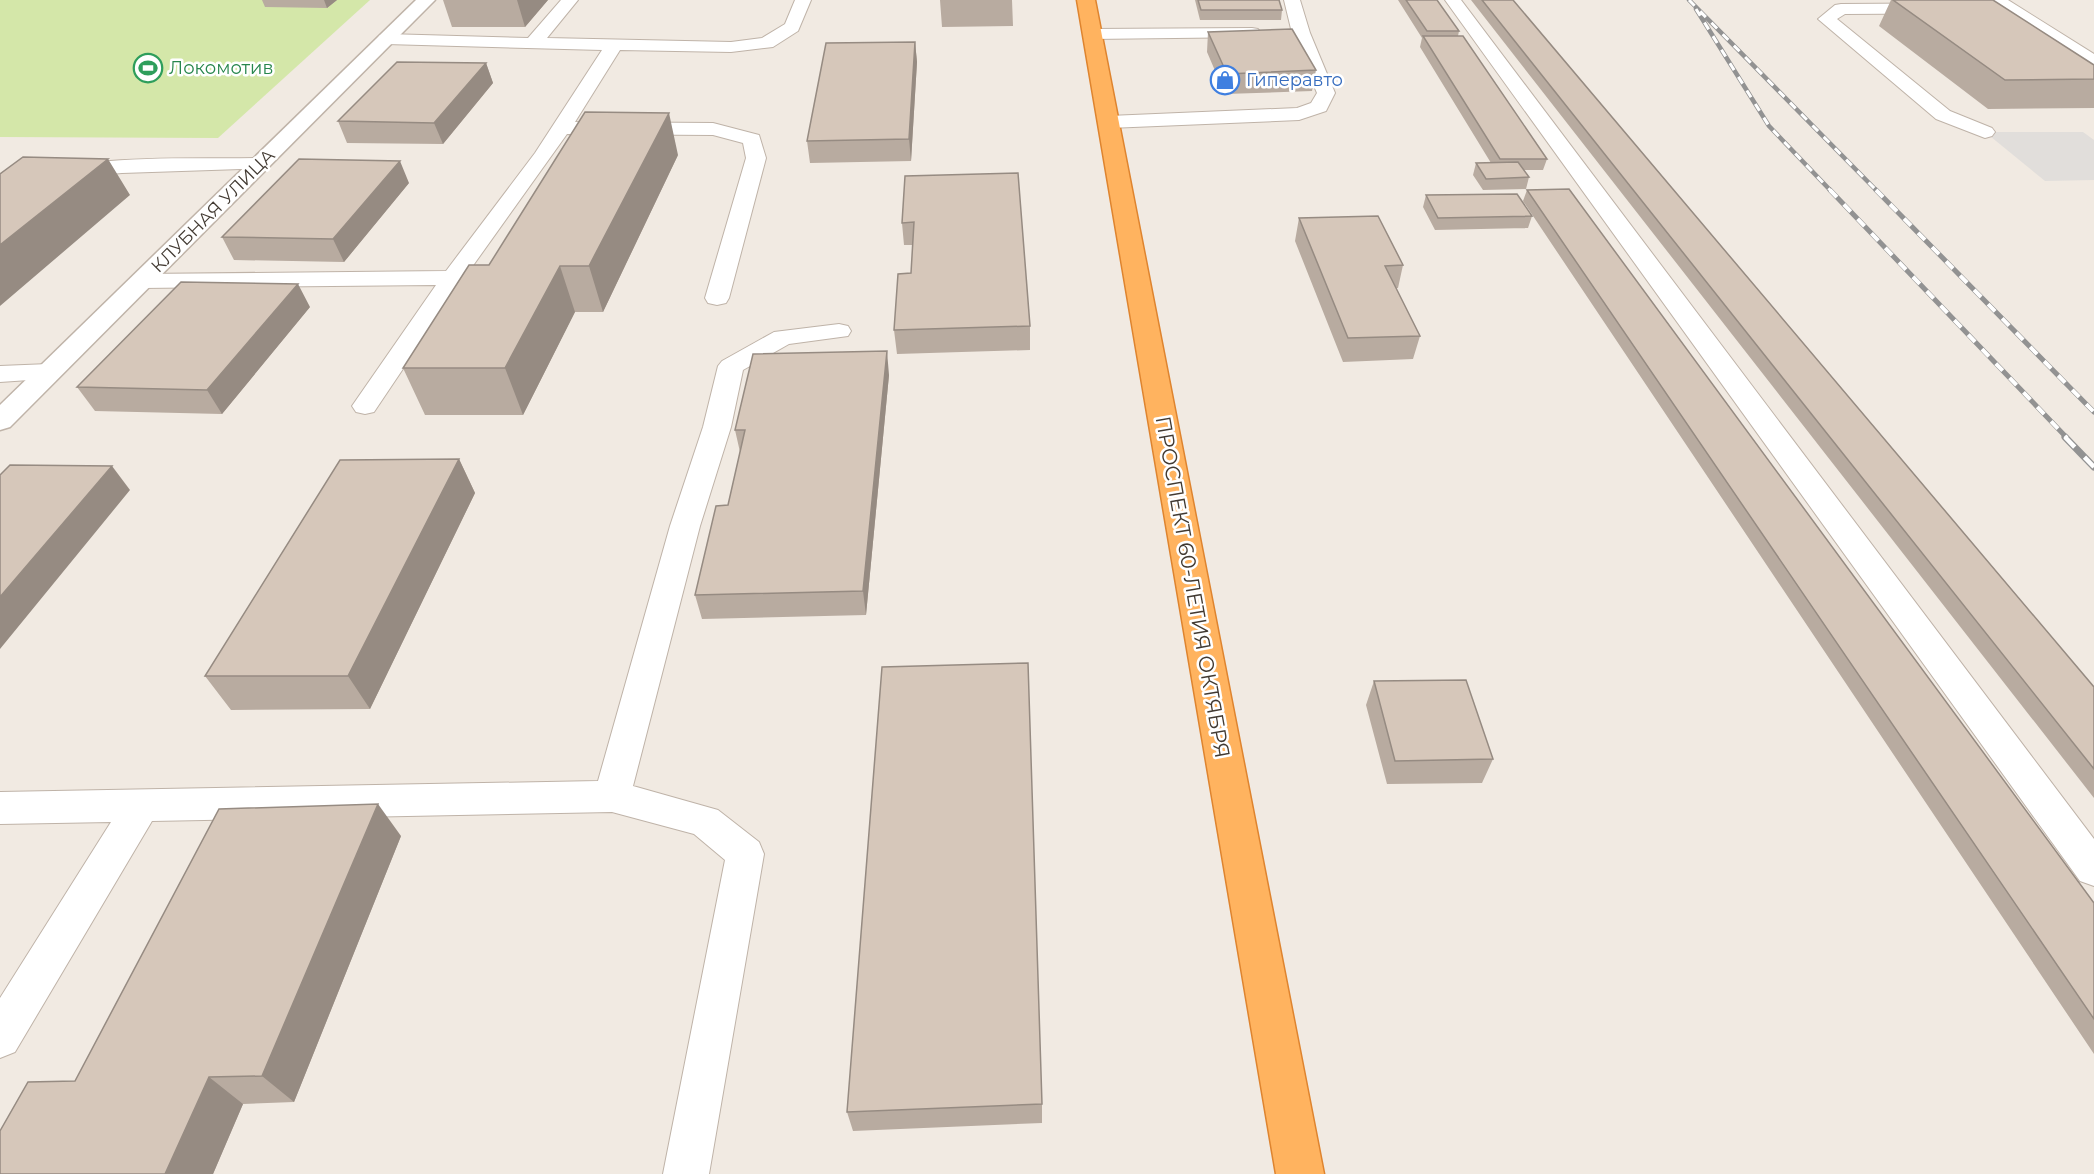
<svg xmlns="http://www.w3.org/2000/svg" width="2094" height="1174" viewBox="0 0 2094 1174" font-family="Montserrat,sans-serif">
<rect width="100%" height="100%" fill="#f1eae2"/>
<path fill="#d4e7a9" d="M0,0H370L218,138L0,137Z"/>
<path fill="#e1dedb" d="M1985,132H2083L2094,140V180L2045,181Z"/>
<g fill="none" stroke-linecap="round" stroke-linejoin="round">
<g stroke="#bfb3a8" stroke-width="2">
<path id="lane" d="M561,0H578L547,38L731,42L762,38L785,24L795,0H811L798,31L773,47L731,52L620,50L575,122L713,123L759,135L766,158L729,298L726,303L717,305L708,303L705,298L746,158L743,143L713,135L567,134L462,281L374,412L365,414L356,412L352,406L436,285L142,288L134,286L130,281L134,276L142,274L446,271L535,153L602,50L386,44L380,43L377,39L380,35L386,34L528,38Z
M1284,0H1300L1310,33L1335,93L1326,111L1299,120L1109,128L1102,126L1099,122L1102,118L1109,116L1297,108L1311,103L1317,93L1292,33Z
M1445,0H1461L2094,839V886L2080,881Z
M1989,0H2008L2094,54V67L2088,66L2006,13L1845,14L1837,19L1950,111L1992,128L1995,132L1992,136L1985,138L1936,119L1818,19L1835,5L1841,4L1991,3Z
M1252,28L1258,29L1261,33L1258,37L1092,39L1086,38L1083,34L1086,30L1092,29Z
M260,158L267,160L270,164L267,168L122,173L66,178L32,187L0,202V188C72,151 180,160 260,158Z
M839,324L848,326L851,331L848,336L789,344L743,370L731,427L700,526L633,786L718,810L759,842L764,854L709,1174H663L725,860L694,834L612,812L152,821L15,1052L0,1058V998L111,822L0,824V792L598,781L670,526L703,427L718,366L722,361L774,332Z
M49,364L58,366L62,372L58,378L0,382V366Z"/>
</g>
<g stroke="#bfb3a8" stroke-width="3">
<path id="street" d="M416,0H435L10,427L0,430V405Z"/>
</g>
<g stroke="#de842f" stroke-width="3">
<path id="highway" d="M1077,0H1095L1324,1174H1276Z"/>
</g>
<use href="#lane" fill="#fff" fill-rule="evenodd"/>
<use href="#street" fill="#fff" fill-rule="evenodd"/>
<use href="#highway" fill="#ffb35f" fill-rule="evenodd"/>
<g stroke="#929292" stroke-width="4.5">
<path id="rail-far2" d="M1689,0L1877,191
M1696,9L1769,126L1831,191"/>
</g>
<g stroke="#929292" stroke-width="5">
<path id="rail-far1" d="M1830,190L2067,438
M1876,190L2094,412"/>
</g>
<g stroke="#929292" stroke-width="7">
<path id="rail" d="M2065,437L2094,467"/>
</g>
<use href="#rail-far2" stroke="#fff" stroke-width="3" stroke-dasharray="8" stroke-linecap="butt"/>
<use href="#rail-far1" stroke="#fff" stroke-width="4" stroke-dasharray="10" stroke-linecap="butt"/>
<use href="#rail" stroke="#fff" stroke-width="4.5" stroke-dasharray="14" stroke-linecap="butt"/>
</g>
<path fill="#b8aba0" d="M262,0H337L327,8L265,7Z
M443,0H548L525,27H452Z
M940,0H1012L1013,26L942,27Z
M1195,0H1279L1282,10L1281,20H1200Z
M1398,0H1437L1459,31L1458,36L1547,159L1543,170H1524L1529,177L1526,189L1483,190L1473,175L1476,163H1491L1420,47L1422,38Z
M1471,0H1513L2094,687V798Z
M1891,0H1993L2094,65V108L1988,109L1879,26Z
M1208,32L1316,70L1312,91L1225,94L1207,52Z
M915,42L917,62L911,161L810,163L807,141Z
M486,63L493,83L443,144L347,143L338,121Z
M678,155L603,312H575L523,415H425L403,368L489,265Z
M905,176L1030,326V350L897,354L894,330L911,273L913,245H904L902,223Z
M409,183L344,262L234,260L222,237Z
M1527,190L2094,903V1054L1523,201Z
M1426,195L1532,216L1528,228L1435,230L1423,207Z
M1299,218L1403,265L1398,288H1396L1420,336L1413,359L1343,362L1295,241Z
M310,307L222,414L95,411L77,387Z
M889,375L866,615L702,619L695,595L728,505L740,452L735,430Z
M459,459L475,493L370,709L231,710L205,676Z
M1374,681L1493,759L1482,783L1387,784L1366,705Z
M401,836L294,1102L243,1104L213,1174H0L75,1081Z
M1042,1104V1123L853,1131L847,1112Z"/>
<path fill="#968b82" d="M324,0H337L327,8Z
M517,0H548L525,27Z
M915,42L917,62L911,161L909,139Z
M486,63L493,83L443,144L434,123Z
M669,113L678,155L603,312L589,266Z
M108,159L130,195L0,306V245Z
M400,161L409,183L344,262L333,239Z
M560,266L575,312L523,415L505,368Z
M298,284L310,307L222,414L207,390Z
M887,351L889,375L866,615L863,591Z
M459,459L475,493L370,709L348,676Z
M112,466L130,490L0,649V597Z
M378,804L401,836L294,1102L262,1076Z
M209,1077L243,1104L213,1174H165Z"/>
<path fill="#d6c7ba" stroke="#968b82" stroke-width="1.5" d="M1198,0H1279L1282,10H1201Z
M1406,0H1437L1459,31H1427Z
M1482,0H1513L2094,687V769Z
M1893,0H1993L2094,65V79L2005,80Z
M1292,29L1316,70L1227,74L1208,32Z
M1423,36H1463L1547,159H1500Z
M915,42L909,139L807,141L826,43Z
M397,62L486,63L434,123L338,121Z
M585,112L669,113L589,266H560L505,368H403L469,265H489Z
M23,157L108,159L0,245V174Z
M299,159L400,161L333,239L222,237Z
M1518,162L1529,177L1486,179L1476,163Z
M1018,173L1030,326L894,330L898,274L911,273L914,222L902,223L905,176Z
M1569,189L2094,903V1019L1527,190Z
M1517,194L1532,216L1438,218L1426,195Z
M1378,216L1403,265L1385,266L1420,336L1348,338L1299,218Z
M181,282L298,284L207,390L77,387Z
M887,351L863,591L695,595L716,506L728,505L745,430H735L753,354Z
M459,459L348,676H205L340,460Z
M10,465L112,466L0,597V475Z
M1028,663L1042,1104L847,1112L882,667Z
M1466,680L1493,759L1395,761L1374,681Z
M378,804L262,1076L209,1077L165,1174H0V1131L28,1082L75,1081L219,809Z"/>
<defs>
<g id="stadium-ring" transform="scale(1.5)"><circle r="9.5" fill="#fff" stroke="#2e9e5b" stroke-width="1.5"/><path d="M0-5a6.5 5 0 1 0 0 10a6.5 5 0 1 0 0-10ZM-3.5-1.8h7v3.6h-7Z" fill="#2e9e5b"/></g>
<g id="shop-ring" transform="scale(1.5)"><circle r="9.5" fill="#fff" stroke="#3f7fe0" stroke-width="1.5"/><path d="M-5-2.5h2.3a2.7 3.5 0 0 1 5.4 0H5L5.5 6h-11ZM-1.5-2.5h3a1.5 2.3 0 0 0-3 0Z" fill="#3f7fe0"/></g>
</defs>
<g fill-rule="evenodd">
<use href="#stadium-ring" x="148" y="68"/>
<use href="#shop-ring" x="1225" y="80"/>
</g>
<g text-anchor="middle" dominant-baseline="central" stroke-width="5" stroke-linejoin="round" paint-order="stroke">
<g font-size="18" fill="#27864d" stroke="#fff" text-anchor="start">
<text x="169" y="68">Локомотив</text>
</g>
<g font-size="18" fill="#366cbe" stroke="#fff" text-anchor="start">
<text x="1246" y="80">Гиперавто</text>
</g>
<g font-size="18" fill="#423a32" stroke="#fff">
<text transform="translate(213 211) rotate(-45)">КЛУБНАЯ УЛИЦА</text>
</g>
<g font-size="21" fill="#423a32" stroke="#fff">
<text transform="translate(1193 587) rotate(80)">ПРОСПЕКТ 60-ЛЕТИЯ ОКТЯБРЯ</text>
</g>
</g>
</svg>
